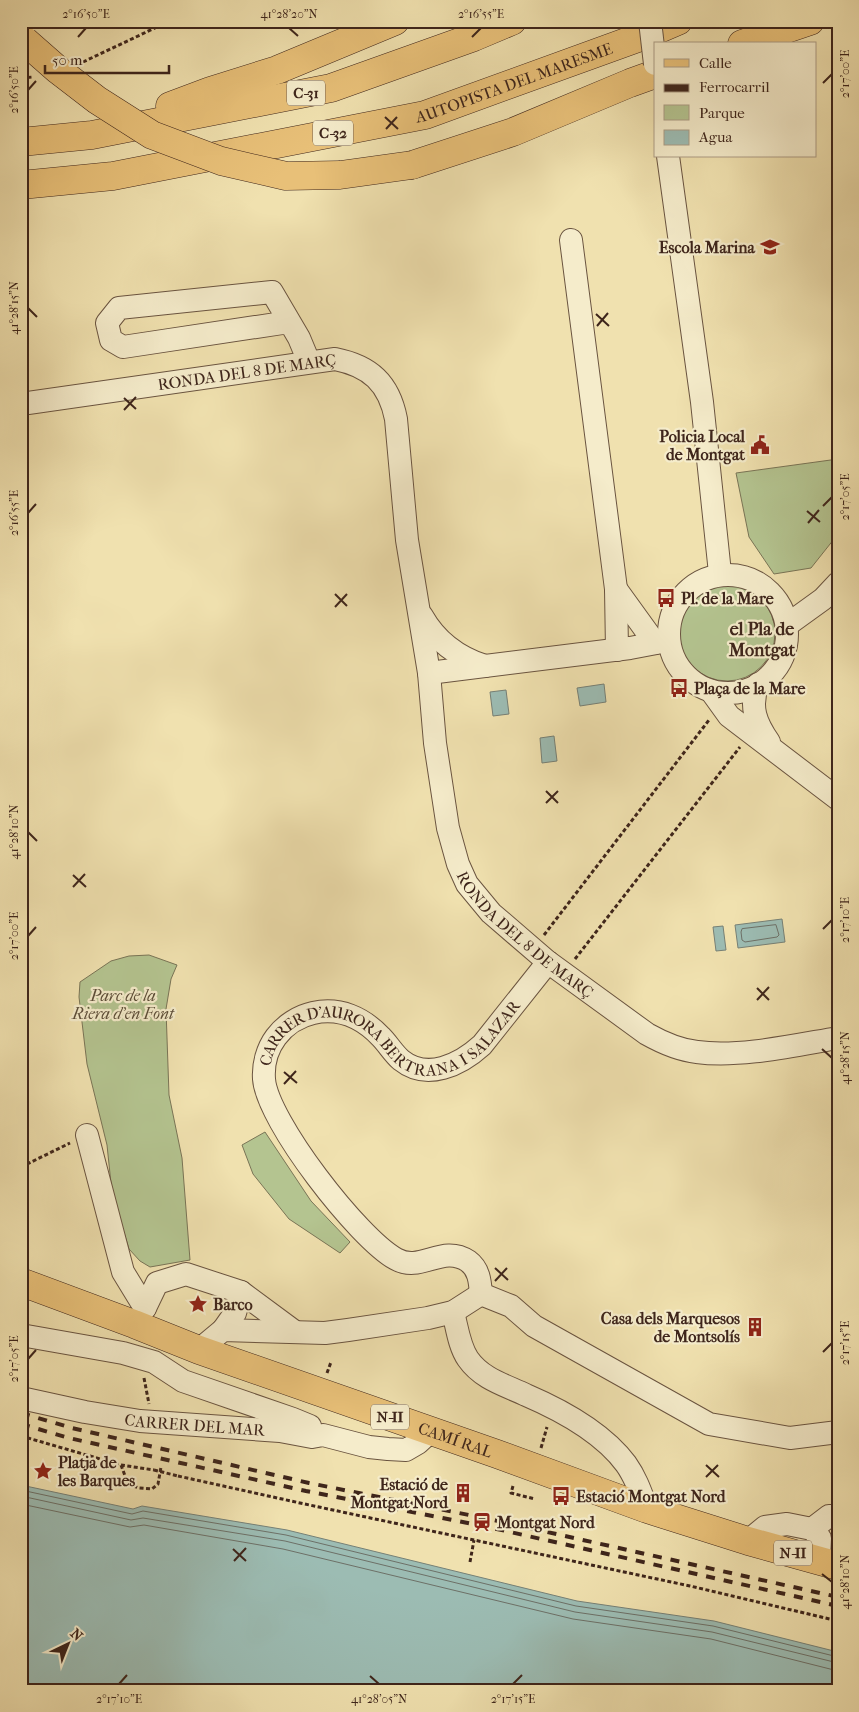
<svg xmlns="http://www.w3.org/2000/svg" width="859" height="1712" viewBox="0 0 859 1712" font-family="'IM FELL French Canon',serif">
<rect width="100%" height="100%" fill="#f0e1af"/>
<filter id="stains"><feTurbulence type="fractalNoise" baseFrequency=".004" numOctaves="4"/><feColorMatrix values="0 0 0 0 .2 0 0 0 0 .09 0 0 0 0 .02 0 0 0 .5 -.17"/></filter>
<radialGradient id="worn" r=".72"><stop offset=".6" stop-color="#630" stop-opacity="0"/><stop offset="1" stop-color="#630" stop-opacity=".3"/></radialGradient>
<path fill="#b4c490" stroke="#797456" d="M838,459V534L811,568L774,574L749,537L736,473Z
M679 633a48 48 0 1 1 96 0a48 48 0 1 1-96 0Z
M149,955L177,965L171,979L166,1009L169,1095L182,1158L190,1260L150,1267L140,1261L129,1249L112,1193L107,1145L87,1064L79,997L80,982L111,961L129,956Z
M265,1132L311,1201L350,1242L340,1253L289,1219L253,1174L242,1145Z"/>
<path fill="#9cbcb3" stroke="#768076" d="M604,684L606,702L580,706L577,688Z
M506,690L509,714L493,716L490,692Z
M554,736L557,761L542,763L540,738Z
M782,919L785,942L738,948L735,925Z
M723,926L726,950L716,951L713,927Z
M21,1485L133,1509L142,1506L287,1530L577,1601L714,1621L838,1652V1691H21Z"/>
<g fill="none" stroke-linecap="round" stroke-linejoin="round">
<path stroke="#6d7067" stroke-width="1" d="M776,925L779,935L777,937L745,942L742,940L741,932L742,929Z
M21,1490L132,1514L143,1511L286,1535L576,1606L713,1626L838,1657
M21,1496L131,1520L143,1518L285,1541L575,1612L712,1632L838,1663
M21,1504L130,1527L144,1525L283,1549L573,1619L711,1639L838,1671"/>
<g stroke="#6a5440" stroke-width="24">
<g id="minor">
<path d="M668,156L702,402L720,573"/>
<path d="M571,240L616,589L617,650"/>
<path d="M289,322L123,347L111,340L107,323L119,308L272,292L299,338L309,362"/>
<path id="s1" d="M21,404L335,359C370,366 389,383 396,419L407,540L429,673L435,743L448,828L458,864L467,884L491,913L548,962L647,1034C663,1043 679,1050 697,1052C739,1058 796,1045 838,1038"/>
<circle cx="728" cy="634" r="59"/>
<path d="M616,589L655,643"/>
<path d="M422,616C436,641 457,657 485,666"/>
<path d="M787,625L823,599L838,583"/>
<path d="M429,673L630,648L667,641"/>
<path d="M758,684C749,707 756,723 769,742"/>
<path d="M711,691L729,716L838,799"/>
<path d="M87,1135L123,1272L145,1308"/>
<path id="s2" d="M481,1294C480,1281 479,1269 468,1261C442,1244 421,1273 396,1259C359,1239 267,1121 264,1079C263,1065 267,1049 276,1037C285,1025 299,1016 313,1013C340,1007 363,1018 381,1037C388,1044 393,1053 401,1060C427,1081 460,1065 482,1045L548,962"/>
<path d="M481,1294L511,1306L534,1326L709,1424L790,1438L838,1432"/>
<path d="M145,1308L157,1283L186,1274L241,1292L295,1332"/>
<path d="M453,1312C457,1327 459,1346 468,1359C482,1379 505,1385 526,1395C561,1410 603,1433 626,1464C636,1478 641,1493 647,1509"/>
<path d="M223,1330L235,1313L241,1292"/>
<path d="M21,1335L123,1353L154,1362L183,1381L293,1419L310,1426"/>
<path d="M199,1350L223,1330L325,1333L348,1330L428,1318L453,1312L481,1294"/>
<path id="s3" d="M21,1398L85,1412L140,1421L280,1431L312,1437L323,1435L369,1447L388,1449L406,1450L418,1443L431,1431"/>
<path d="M812,1529L829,1516L838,1517"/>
<path d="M748,1541L765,1527L787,1524L812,1529L820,1538L819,1561"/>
</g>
</g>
<g stroke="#3e251b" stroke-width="29">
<g id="major">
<path id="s4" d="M21,1282L134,1324L199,1350L497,1454L647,1509L748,1541L838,1566"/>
</g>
</g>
<g stroke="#3e251b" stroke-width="29">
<g id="highway">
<path d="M742,44L810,21"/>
<path d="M170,106L210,91L277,70L395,21"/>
<path d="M21,142L92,135L331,88L474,37L512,21"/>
<path d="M412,165L513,132L630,83L655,74"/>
<path id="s5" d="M21,185L113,176L425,115L643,36L678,21"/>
</g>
</g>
<path stroke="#3e251b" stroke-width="3" stroke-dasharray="4 2.5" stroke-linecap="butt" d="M83,62L157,27
M21,78L33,77
M544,935L709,720
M575,959L740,747
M21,1167L70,1143
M327,1373L331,1362
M144,1378L149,1404
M21,1436L121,1465L154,1470
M541,1448L547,1427
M121,1465L128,1484L139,1488L152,1489L158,1484L161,1467
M178,1476L300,1503L690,1586L838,1621
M513,1486L511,1493L535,1499
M470,1562L474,1540"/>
<use href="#minor" stroke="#f5eccb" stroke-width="22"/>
<use href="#major" stroke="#e8c078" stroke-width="28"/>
<use href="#highway" stroke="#e8c078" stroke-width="28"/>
<path stroke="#3e251b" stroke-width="4" stroke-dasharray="9 9" stroke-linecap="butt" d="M21,1413L72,1428L309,1483L489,1519L838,1597
M21,1424L69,1438L306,1491L488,1527L838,1606"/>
<g stroke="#6a5440" stroke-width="24" stroke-linecap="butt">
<path id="minor-bridge" d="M650,21L655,64"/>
</g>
<g stroke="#3e251b" stroke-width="29" stroke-linecap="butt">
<path id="highway-bridge" d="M25,41L58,70L97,100L152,135L221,161L286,176L340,175L412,165"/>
</g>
<path stroke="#3e251b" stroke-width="3" stroke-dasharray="4 2.5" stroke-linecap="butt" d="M154,1470L178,1476"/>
<use href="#minor-bridge" stroke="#f5eccb" stroke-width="22"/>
<use href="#highway-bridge" stroke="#e8c078" stroke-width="28"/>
</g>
<path fill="none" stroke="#3e251b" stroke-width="2" d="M289,28L298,36M78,37L86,28M472,37L481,28M823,83L832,74M28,90L36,81M385,117L398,129M386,129L397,117M28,308L37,317M596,314L609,326M597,326L608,313M124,398L136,409M124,410L136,397M823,506L832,497M807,511L820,522M28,513L36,504M808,523L819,510M335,594L347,606M335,607L347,594M546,791L558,803M546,803L558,791M28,832L37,841M73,875L86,887M73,887L85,874M823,929L832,920M28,936L36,927M757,988L769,1000M757,1000L769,987M822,1049L832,1058M284,1072L297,1083M284,1084L296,1071M495,1268L508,1280M495,1281L507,1268M823,1352L832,1343M28,1359L36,1350M706,1465L719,1477M706,1477L718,1465M233,1549L246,1561M234,1561L246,1548M822,1574L832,1582M370,1676L379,1684M119,1684L127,1675M513,1684L522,1675"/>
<defs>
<g id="school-bare" transform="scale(1.5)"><path d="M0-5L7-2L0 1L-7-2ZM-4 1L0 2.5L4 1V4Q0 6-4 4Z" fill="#8f2418" stroke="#f5eccb" stroke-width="2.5" paint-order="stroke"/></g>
<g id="civic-bare" transform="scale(1.5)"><path d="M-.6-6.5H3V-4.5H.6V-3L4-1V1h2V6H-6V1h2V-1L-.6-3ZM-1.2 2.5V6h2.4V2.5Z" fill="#8f2418" stroke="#f5eccb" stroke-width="2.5" paint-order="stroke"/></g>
<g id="bus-bare" transform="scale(1.5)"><path d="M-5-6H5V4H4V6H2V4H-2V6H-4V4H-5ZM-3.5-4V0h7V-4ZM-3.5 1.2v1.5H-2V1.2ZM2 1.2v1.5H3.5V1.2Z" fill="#8f2418" stroke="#f5eccb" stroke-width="2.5" paint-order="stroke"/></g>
<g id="sight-bare" transform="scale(1.5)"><path d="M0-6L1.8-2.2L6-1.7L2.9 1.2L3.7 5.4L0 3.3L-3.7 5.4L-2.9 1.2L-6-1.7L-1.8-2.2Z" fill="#8f2418" stroke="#f5eccb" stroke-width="2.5" paint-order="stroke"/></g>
<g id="building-bare" transform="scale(1.5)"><path d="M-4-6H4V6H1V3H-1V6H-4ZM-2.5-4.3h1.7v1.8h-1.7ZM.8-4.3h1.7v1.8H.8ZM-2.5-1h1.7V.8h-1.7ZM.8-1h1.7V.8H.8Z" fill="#8f2418" stroke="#f5eccb" stroke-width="2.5" paint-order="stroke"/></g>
<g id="station-bare" transform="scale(1.5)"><path d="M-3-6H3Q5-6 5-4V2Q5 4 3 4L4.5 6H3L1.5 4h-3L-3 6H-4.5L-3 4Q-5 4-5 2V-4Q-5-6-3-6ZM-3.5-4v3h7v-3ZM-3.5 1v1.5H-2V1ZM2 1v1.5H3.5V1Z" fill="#8f2418" stroke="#f5eccb" stroke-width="2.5" paint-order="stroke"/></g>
</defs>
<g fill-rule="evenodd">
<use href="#school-bare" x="770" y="247"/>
<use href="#civic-bare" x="760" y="445"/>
<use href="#bus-bare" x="666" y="598"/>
<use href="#bus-bare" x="679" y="688"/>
<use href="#sight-bare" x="198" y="1304"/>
<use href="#building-bare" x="755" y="1327"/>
<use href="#sight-bare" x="43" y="1471"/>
<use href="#building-bare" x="463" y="1493"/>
<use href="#bus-bare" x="561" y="1496"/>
<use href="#station-bare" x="482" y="1522"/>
</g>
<g text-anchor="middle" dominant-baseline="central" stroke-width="4.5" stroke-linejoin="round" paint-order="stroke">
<g fill="#f5eccb" stroke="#756150" stroke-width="1">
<rect x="287" y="80.5" width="38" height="25" rx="4"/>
<rect x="313" y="120.5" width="40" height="25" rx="4"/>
<rect x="371" y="1404.5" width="38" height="25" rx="4"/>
<rect x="774" y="1540.5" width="38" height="25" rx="4"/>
</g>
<g font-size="15" font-weight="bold" fill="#3e251b">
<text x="306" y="93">C-31</text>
<text x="333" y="133">C-32</text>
<text x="390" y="1417">N-II</text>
<text x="793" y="1553">N-II</text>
</g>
<g font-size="16" fill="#3e251b" stroke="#f5eccb">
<text stroke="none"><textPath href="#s5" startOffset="505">AUTOPISTA DEL MARESME</textPath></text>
<text stroke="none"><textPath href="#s1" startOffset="228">RONDA DEL 8 DE MARÇ</textPath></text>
<text stroke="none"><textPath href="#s1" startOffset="958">RONDA DEL 8 DE MARÇ</textPath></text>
<text stroke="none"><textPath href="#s2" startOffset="515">CARRER D'AURORA BERTRANA I SALAZAR</textPath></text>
<text stroke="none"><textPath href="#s3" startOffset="176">CARRER DEL MAR</textPath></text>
<text stroke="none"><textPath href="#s4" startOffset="462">CAMÍ RAL</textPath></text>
</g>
<g font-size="16" font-weight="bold" fill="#3e251b" stroke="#f5eccb" text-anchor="start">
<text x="755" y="247" text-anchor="end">Escola Marina</text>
<text x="745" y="436" text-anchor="end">Policia Local<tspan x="745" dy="18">de Montgat</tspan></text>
<text x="681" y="598">Pl. de la Mare</text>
<text x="694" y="688">Plaça de la Mare</text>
<text x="213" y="1304">Barco</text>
<text x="740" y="1318" text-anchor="end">Casa dels Marquesos<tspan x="740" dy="18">de Montsolís</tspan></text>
<text x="58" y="1462">Platja de<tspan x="58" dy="18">les Barques</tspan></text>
<text x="448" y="1484" text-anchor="end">Estació de<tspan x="448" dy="18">Montgat Nord</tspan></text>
<text x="576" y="1496">Estació Montgat Nord</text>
<text x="497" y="1522">Montgat Nord</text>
</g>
<g font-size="16" font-style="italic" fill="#5c4d38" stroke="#f5eccb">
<text x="123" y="995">Parc de la<tspan x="123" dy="18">Riera d'en Font</tspan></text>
</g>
<g font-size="18" font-weight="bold" fill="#3e251b" stroke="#f5eccb">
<text x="762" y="629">el Pla de<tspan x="762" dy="21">Montgat</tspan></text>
</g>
</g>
<rect width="859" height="1712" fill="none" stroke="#f0e1af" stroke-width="55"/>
<rect x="654" y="42" width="162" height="115" fill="#f5eccb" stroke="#ac9c85"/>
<rect x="664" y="59" width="25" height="8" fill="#e8c078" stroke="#ac9c85"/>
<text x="699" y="68" font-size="15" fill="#3e251b">Calle</text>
<rect x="664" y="84" width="25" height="8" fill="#3e251b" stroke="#ac9c85"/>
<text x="699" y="92" font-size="15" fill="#3e251b">Ferrocarril</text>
<rect x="664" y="105" width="25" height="15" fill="#b4c490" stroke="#ac9c85"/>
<text x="699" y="118" font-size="15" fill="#3e251b">Parque</text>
<rect x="664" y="130" width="25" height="15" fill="#9cbcb3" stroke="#ac9c85"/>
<text x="699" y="142" font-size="15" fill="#3e251b">Agua</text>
<g transform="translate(68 1644) rotate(43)" stroke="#f5eccb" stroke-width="4" paint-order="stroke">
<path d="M0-4L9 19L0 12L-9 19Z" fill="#3e251b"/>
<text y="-8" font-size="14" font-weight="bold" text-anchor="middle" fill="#3e251b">N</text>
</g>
<path d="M45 65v8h124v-8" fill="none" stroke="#3e251b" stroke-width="2.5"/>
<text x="52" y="65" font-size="15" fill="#3e251b" stroke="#f5eccb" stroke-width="4" paint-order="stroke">50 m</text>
<rect x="28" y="28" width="804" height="1656" fill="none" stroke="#3e251b" stroke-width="2"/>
<g font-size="12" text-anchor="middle" fill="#3e251b">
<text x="86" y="18">2°16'50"E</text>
<text x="289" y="18">41°28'20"N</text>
<text x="481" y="18">2°16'55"E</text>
<text transform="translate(845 74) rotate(-90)" y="4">2°17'00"E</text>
<text transform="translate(14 90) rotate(-90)" y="4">2°16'50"E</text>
<text transform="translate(14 308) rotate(-90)" y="4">41°28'15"N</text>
<text transform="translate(845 497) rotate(-90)" y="4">2°17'05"E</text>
<text transform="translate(14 513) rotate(-90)" y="4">2°16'55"E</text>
<text transform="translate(14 832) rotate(-90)" y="4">41°28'10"N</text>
<text transform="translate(845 920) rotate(-90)" y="4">2°17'10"E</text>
<text transform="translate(14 936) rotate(-90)" y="4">2°17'00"E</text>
<text transform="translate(845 1058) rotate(-90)" y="4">41°28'15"N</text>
<text transform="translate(845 1343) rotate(-90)" y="4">2°17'15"E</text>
<text transform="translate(14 1359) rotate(-90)" y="4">2°17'05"E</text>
<text transform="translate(845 1582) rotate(-90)" y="4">41°28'10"N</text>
<text x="119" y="1703">2°17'10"E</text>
<text x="379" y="1703">41°28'05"N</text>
<text x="513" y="1703">2°17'15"E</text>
</g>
<rect width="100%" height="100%" filter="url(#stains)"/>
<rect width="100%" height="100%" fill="url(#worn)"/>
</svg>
